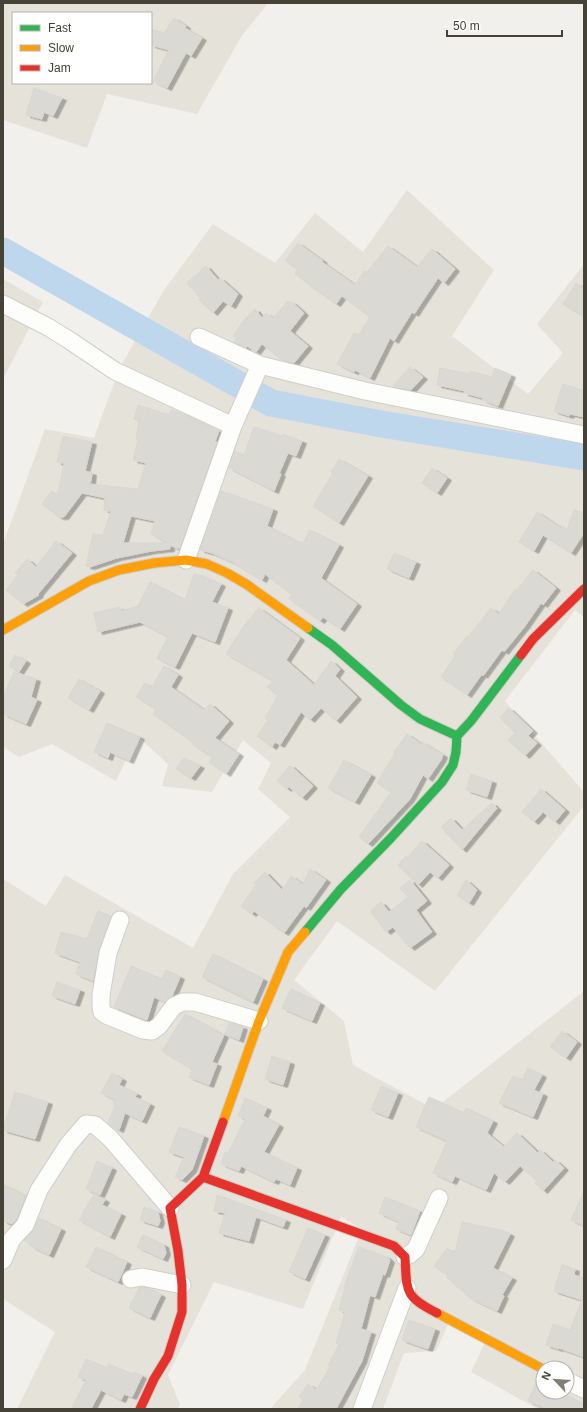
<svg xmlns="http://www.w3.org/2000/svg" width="587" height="1412" viewBox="0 0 587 1412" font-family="Arial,sans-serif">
<defs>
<filter id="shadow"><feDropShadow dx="4.5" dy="2.5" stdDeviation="0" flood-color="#0004"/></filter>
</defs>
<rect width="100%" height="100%" fill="#f1f0ec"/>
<path fill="#e5e2da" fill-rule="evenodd" d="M3,3H268L241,37L197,114L107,94L87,148L3,120ZM13,13H151V83H13Z
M407,190L494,270L452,336L528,394L563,353L537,324L584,264V617L575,610L505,701L584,792V806L435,991L337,921L294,980L344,1021L353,1065L434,1109L584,991V1409H538L471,1372L490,1332L451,1318L436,1351L404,1353L383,1409H270L305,1370L362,1229L341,1217L303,1309L214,1282L168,1375L180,1405L177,1409H17L55,1332L3,1299V879L46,906L65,875L193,948L233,874L290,817L258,789L271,763L243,740L212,792L162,786L168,764L137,736L116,781L52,744L19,757L3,747V544L45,429L94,438L119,369L164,290L213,224L275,263L315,213L363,252ZM543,1368H567V1392H543Z
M3,279L43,302L3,379Z"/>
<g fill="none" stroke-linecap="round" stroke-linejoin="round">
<path stroke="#bfd7ed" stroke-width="27" d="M3,251L271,403L381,424L584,457"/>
</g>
<path fill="#dbd9d4" stroke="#d9d7d2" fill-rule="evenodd" filter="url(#shadow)" d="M174,18L186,26L185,28L202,38L191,56L186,53L167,88L153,81L169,50L151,45V29L164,33Z
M34,88L62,98L53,116L44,112L42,119L26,115Z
M298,243L323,261L322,262L355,285L364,271L367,272L388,246L417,267L432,249L455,269L444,283L438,278L414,314L412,312L394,341L390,338L370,378L355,370L354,372L337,364L354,333L359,335L370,317L342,296L336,304L310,286V285L295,274L298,269L285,261Z
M206,266L218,280L220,278L238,294L231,306L223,301L213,313L199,300L201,299L187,283Z
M576,283L584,289V317L563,304Z
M287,302H292L304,313L290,331L308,346L294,363L282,360L262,344L256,352L247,346L246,348L234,342L237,339L233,336L244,320L255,309L262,318L266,313L273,318Z
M410,367L423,377L411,390L395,387L393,386Z
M440,368L470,374V371L492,377L495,368L511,375L498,406L483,400V398L464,393L465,391L437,385Z
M563,384L584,391V417L570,414L569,416L554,411Z
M138,405L169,415L171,410L183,414L219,431L215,441L217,442L180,548H176L170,545V549L152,551L117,558L90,567L86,566L93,534L103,535L111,511L104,510L105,498L82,493L64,517H59L42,504L52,491L58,495L64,463L57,462L63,436L92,442L85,471L92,473L91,481L89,484L138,489L146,463L133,460L138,439H136L139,421L134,419ZM131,516L155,521L151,534L167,543H123Z
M254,427L282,436V434L302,441L296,456L288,453L279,474H281L274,491L229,468L235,451L244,456Z
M339,459L368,476L339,523L313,506L333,473L331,472Z
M432,468L447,478L437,493L422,483Z
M221,491L273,509L267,526L301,543L302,542L303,543L310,530L339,545L321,578L357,604L340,629L323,617L320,621L289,599L292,595L265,574L262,580L232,562L212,553L200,550Z
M574,510L584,513V533L571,553L543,535L534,551L519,542L537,512L561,528L562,526L567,529Z
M56,541L72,553L38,594L39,595L23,604L6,590L18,575L15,573L27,559L36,567Z
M394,553L416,562L409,578L387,569Z
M533,570L556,588L543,605L541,603L525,626L504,652L502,650L483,676L482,674L467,695L441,677L455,656L453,654L467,636L468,637L491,608L499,614L515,589L517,590Z
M194,574L203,576L221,584L212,602L228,608L215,642L192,633L175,667L157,658L168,637L140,622L98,632L94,613L120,607L121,611L138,606L150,582L185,600Z
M259,608L300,638L286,660L314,685L331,661L340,669L335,676L357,697L336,721L321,708L310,720L301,712L280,745L275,742L272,747L257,736L268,720L265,718L278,696L267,687L273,681L226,654L245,624Z
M15,655L26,661L19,672L9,666Z
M164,666L178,675L171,687L204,710L210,704L229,721L215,738L239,754L226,774L209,762L212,757L193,745L194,743L153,714L156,709L136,697L145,683L152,687Z
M14,672L36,679L31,697L37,700L26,724L3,714V697Z
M79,679L100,691L89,710L68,698Z
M509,708L533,731L528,736L537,743L525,756L508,740L515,733L500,718Z
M107,723L140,737L129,761L110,752L108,758L94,752Z
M407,734L421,744L422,742L443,755L441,760L428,779L423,775L410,799L368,844L359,837L391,792L377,783L395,753L394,752Z
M184,758L200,766L191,778L176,769Z
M344,760L371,775L355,802L328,788Z
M290,765L313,786L302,798L289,787L287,789L277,781Z
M471,774L492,781L487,797L466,790Z
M541,789L565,810L555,822L543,812L534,822L522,812Z
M492,803L497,808L462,850L441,827L451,818L462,830Z
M422,841L449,865L438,878L430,872L418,885L398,865L406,856L407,858Z
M310,869L326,880L306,908L304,906L284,933L254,911L252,914L241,906L256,885L254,883L265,872L282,890L291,876L303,884Z
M410,880L427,901L416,910L432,932L410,948L393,927L386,932L370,911L381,902L389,912L408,897L400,888Z
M466,880L477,890L469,903L457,895Z
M98,911L111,916L99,950L93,981L76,974L80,962L55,953L61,932L87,939Z
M213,954L263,979L253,1002L202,977Z
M131,966L162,979L166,970L180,977L172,996L165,1002L154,997L147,1020L114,1007Z
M57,982L80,990L75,1004L52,996Z
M291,989L320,1003L312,1021L282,1008Z
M185,1014L224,1035L212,1062L217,1064L209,1085L189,1077L192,1069L162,1051Z
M229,1023L243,1027L239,1040L225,1034Z
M562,1031L577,1042L566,1058L550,1047Z
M272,1056L290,1062L283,1085L265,1079Z
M528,1068L542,1075L534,1090L543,1094L533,1117L499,1103L513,1076L522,1080Z
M112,1073L122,1079L119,1085L137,1094L135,1097L150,1104L142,1121L125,1113L119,1130L113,1127L108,1123L115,1105L113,1104L115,1100L101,1093Z
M381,1086L398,1093L388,1117L371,1110Z
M15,1092L48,1102L35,1139L3,1130Z
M429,1097L464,1113L466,1108L493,1121L487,1133L504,1147L517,1133L538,1153L540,1150L553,1162L555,1160L564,1168L543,1191L535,1183L537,1181L520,1166L505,1182L494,1173L486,1190L455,1176L452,1182L433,1173L447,1141L416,1127Z
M245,1098L267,1108L263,1116L279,1125L264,1152L297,1168L290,1185L276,1179L274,1182L241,1166L239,1171L221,1164L225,1152L228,1153L245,1119L238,1116Z
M179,1127L204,1136L192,1170L182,1180L175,1177L184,1157L169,1152Z
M97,1161L112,1168L100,1195L86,1189Z
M3,1184L26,1196L16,1220L12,1224L3,1221Z
M584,1191V1226L571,1220Z
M94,1194L105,1200L102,1205L121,1214L110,1237L79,1220Z
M217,1195L286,1220L283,1227L256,1217L249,1241L219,1233L225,1213L214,1211Z
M385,1197L420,1211L411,1235L396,1229L399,1222L379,1213Z
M144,1207L158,1212L160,1221L158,1226L140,1220Z
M39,1218L61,1229L49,1255L30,1246L31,1244L24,1240L32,1232Z
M462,1222L501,1230L510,1234L493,1268L512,1278L502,1295L504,1296L497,1311L470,1298L446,1277L448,1275L434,1266L447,1248L455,1253Z
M308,1228L325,1235L305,1279L289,1272Z
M143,1235L164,1245L166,1253L163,1259L137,1247Z
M96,1247L127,1262L118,1282L86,1267Z
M359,1247L387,1257L390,1260L385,1275L383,1274L375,1297L370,1295L361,1329L371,1332L362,1361L336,1409H298L303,1400L299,1397L308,1384L316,1390L330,1367L328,1366L339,1344L336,1343L345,1312L339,1310L345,1287H344Z
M562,1265L575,1269L574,1275L584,1278V1357L559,1348V1349L546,1345L553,1324L570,1330L582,1300L554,1291Z
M142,1287L148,1288L161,1295L150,1318L129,1308L139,1288Z
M409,1320L435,1329L428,1349L402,1340Z
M86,1359L107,1368L108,1364L133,1374L134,1372L142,1376L132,1397L124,1394L121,1400L101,1390L91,1409H71L86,1380L78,1377Z
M537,1380L543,1381V1392H559L584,1404V1409H547L528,1401Z"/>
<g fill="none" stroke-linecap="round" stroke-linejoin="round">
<g stroke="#cfcec9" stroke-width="19">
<path id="street" d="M3,304L48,327L69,340L115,371L233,426
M199,337L260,365L365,391L584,435
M186,560L233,426L260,365
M120,920L108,953L101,995V1007L102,1012L106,1015L143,1030L152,1031L159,1026L174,1006L183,1002H195L259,1021
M405,1257L409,1255L416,1249L439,1198
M3,1260L12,1239L25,1225L39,1190L68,1145L86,1124L95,1125L110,1138L170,1208
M131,1279L142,1277L182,1285
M567,1381L584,1389
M362,1409L407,1288"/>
</g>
<g stroke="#d0cdc3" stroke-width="11">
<path id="fast" d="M308,628L332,645L401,705L420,719L457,736L471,721L521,655
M305,932L341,889L390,839L442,782L453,765L456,752L457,736"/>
</g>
<g stroke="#d0cdc3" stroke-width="11">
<path id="slow" d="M3,630L89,581L119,570L154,563L186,560L207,564L227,573L246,584L308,628
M223,1122L259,1021L288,952L305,932
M437,1313L543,1369"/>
</g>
<g stroke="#d0cdc3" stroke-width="11">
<path id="jam" d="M521,655L533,639L584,589
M203,1177L394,1246L405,1257C407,1292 404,1296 437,1313
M140,1409L154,1379L168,1356L182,1312V1285L178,1251L170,1208L203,1177L223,1122"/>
</g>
<use href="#street" stroke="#fdfdfc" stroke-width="17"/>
<use href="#fast" stroke="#30b455" stroke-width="9"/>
<use href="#slow" stroke="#ff9f0a" stroke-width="9"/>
<use href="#jam" stroke="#e5322d" stroke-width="9"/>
</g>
<rect width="587" height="1412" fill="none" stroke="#474238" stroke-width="8"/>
<rect x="12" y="12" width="140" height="72" fill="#ffffff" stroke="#b5b3af"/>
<rect x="20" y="25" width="20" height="6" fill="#30b455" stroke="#b5b3af"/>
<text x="48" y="32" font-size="12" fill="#474238">Fast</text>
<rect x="20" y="45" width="20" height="6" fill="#ff9f0a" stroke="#b5b3af"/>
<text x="48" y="52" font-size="12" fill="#474238">Slow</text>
<rect x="20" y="65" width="20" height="6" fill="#e5322d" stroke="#b5b3af"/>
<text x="48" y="72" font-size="12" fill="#474238">Jam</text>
<g transform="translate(555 1380) rotate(295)"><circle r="19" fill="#ffffff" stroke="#b5b3af"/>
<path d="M0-3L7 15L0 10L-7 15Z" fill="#827f77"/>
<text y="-6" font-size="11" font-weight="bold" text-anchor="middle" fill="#474238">N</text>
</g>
<path d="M447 30v6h115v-6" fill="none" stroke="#474238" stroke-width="2"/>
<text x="453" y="30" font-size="12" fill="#474238" stroke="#ffffff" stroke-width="3" paint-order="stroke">50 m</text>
</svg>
